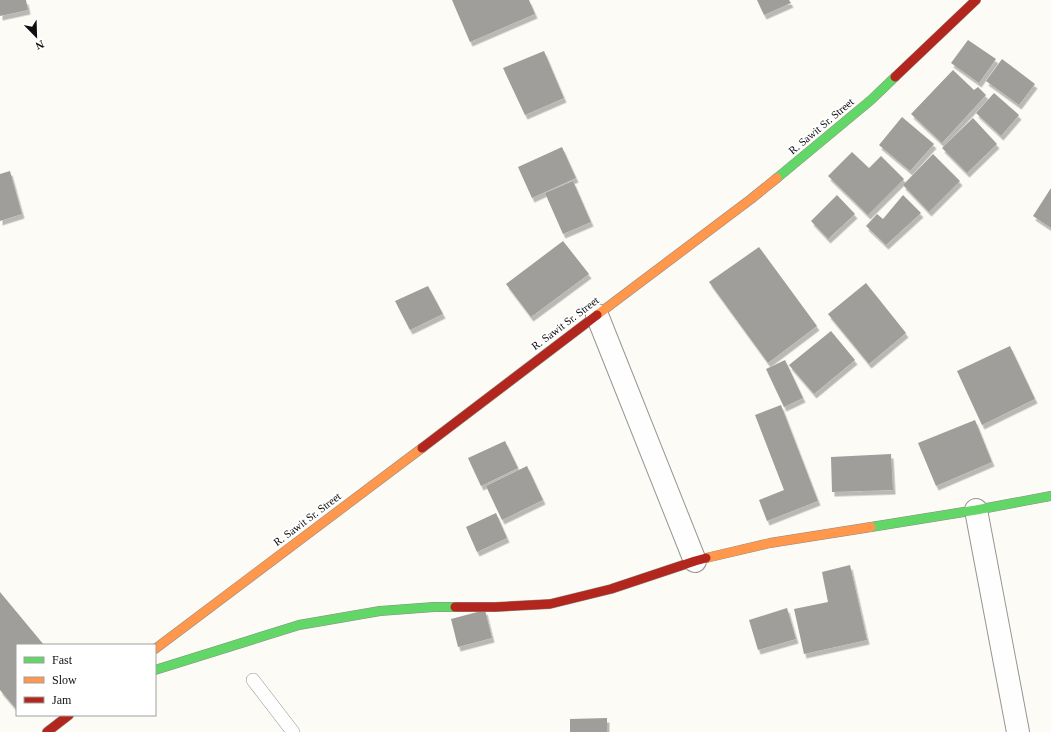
<svg xmlns="http://www.w3.org/2000/svg" width="1051" height="732" viewBox="0 0 1051 732" font-family="Georgia,serif">
<defs>
<filter id="shadow"><feDropShadow dx="2.5" dy="4.5" stdDeviation="0" flood-color="#0004"/></filter>
</defs>
<rect width="100%" height="100%" fill="#fcfbf5"/>
<path fill="#a09e9a" filter="url(#shadow)" d="M0,0H26L28,10L0,16Z
M452,0H529L535,14L470,42Z
M757,0H789L791,3L764,15Z
M968,40L996,59L979,83L951,63Z
M544,51L564,98L525,115L503,68Z
M1002,59L1035,84L1019,105L986,81Z
M953,70L974,90L978,87L986,95L942,143L911,114Z
M994,93L1019,115L1001,136L976,113Z
M902,117L934,144L910,171L879,145Z
M973,118L997,144L967,173L942,148Z
M562,147L576,178L532,198L518,167Z
M852,152L869,168L881,156L904,179L868,215L828,176Z
M933,154L960,181L929,212L903,185Z
M10,171L22,214L0,221V174Z
M573,181L591,222L563,234L545,193Z
M1051,188V228L1033,216Z
M837,195L855,214L828,239L811,221Z
M903,195L921,213L886,245L866,226L877,214L883,219Z
M563,241L589,274L531,317L506,284Z
M759,247L817,326L768,363L709,282Z
M866,283L906,333L869,364L828,314Z
M428,286L443,314L410,330L395,301Z
M831,331L855,360L814,394L789,365Z
M1010,346L1035,399L982,425L957,371Z
M785,360L803,398L784,407L766,369Z
M781,405L818,501L767,521L759,500L784,490L755,415Z
M975,420L992,462L936,486L918,443Z
M505,441L518,468L481,486L468,458Z
M891,454L893,490L832,492L831,457Z
M527,466L543,500L502,520L486,486Z
M496,513L507,538L477,552L466,527Z
M850,565L867,640L804,654L794,609L828,602L822,572Z
M0,592L44,645H17V710L0,690Z
M787,608L796,639L758,650L749,620Z
M485,610L492,638L458,647L451,619Z
M607,718V732H570V719Z"/>
<g fill="none" stroke-linecap="round" stroke-linejoin="round">
<g stroke="#969593" stroke-width="14">
<path id="lane" d="M253,680L293,732"/>
</g>
<g stroke="#969593" stroke-width="24">
<path id="street" d="M597,315L695,561
M976,510L1018,732"/>
</g>
<g stroke="#8c8c89" stroke-width="10">
<path id="fast" d="M777,178L871,100L895,77
M871,527L976,510L1051,496
M155,670L299,625L380,611L434,607H455"/>
</g>
<g stroke="#8c8c89" stroke-width="10">
<path id="slow" d="M597,315L751,199L777,178
M706,558L770,543L871,527
M155,649L422,448"/>
</g>
<g stroke="#8c8c89" stroke-width="10">
<path id="jam" d="M895,77L976,0
M422,448L597,315
M455,607H495L550,604L611,589L695,561L706,558
M47,732L69,715"/>
</g>
<use href="#lane" stroke="#fffefe" stroke-width="13"/>
<use href="#street" stroke="#fffefe" stroke-width="22"/>
<use href="#fast" stroke="#63d668" stroke-width="9"/>
<use href="#slow" stroke="#ff974d" stroke-width="9"/>
<use href="#jam" stroke="#b3261e" stroke-width="9"/>
</g>
<g text-anchor="middle" dominant-baseline="central" stroke-width="4" stroke-linejoin="round" paint-order="stroke">
<g font-size="11" fill="#0f0f0f" stroke="#fff">
<text transform="translate(821 126) rotate(-40)">R. Sawit Sr. Street</text>
<text transform="translate(565 323) rotate(-37)">R. Sawit Sr. Street</text>
<text transform="translate(307 519) rotate(-37)">R. Sawit Sr. Street</text>
</g>
</g>
<rect x="16" y="644" width="140" height="72" fill="#ffffff" stroke="#9f9f9f"/>
<rect x="24" y="657" width="20" height="6" fill="#63d668" stroke="#9f9f9f"/>
<text x="52" y="664" font-size="12" fill="#0f0f0f">Fast</text>
<rect x="24" y="677" width="20" height="6" fill="#ff974d" stroke="#9f9f9f"/>
<text x="52" y="684" font-size="12" fill="#0f0f0f">Slow</text>
<rect x="24" y="697" width="20" height="6" fill="#b3261e" stroke="#9f9f9f"/>
<text x="52" y="704" font-size="12" fill="#0f0f0f">Jam</text>
<g transform="translate(36 36) rotate(157)" stroke="#ffffff" stroke-width="3" paint-order="stroke">
<path d="M0-3L7 15L0 10L-7 15Z" fill="#0f0f0f"/>
<text y="-6" font-size="11" font-weight="bold" text-anchor="middle" fill="#0f0f0f">N</text>
</g>
</svg>
